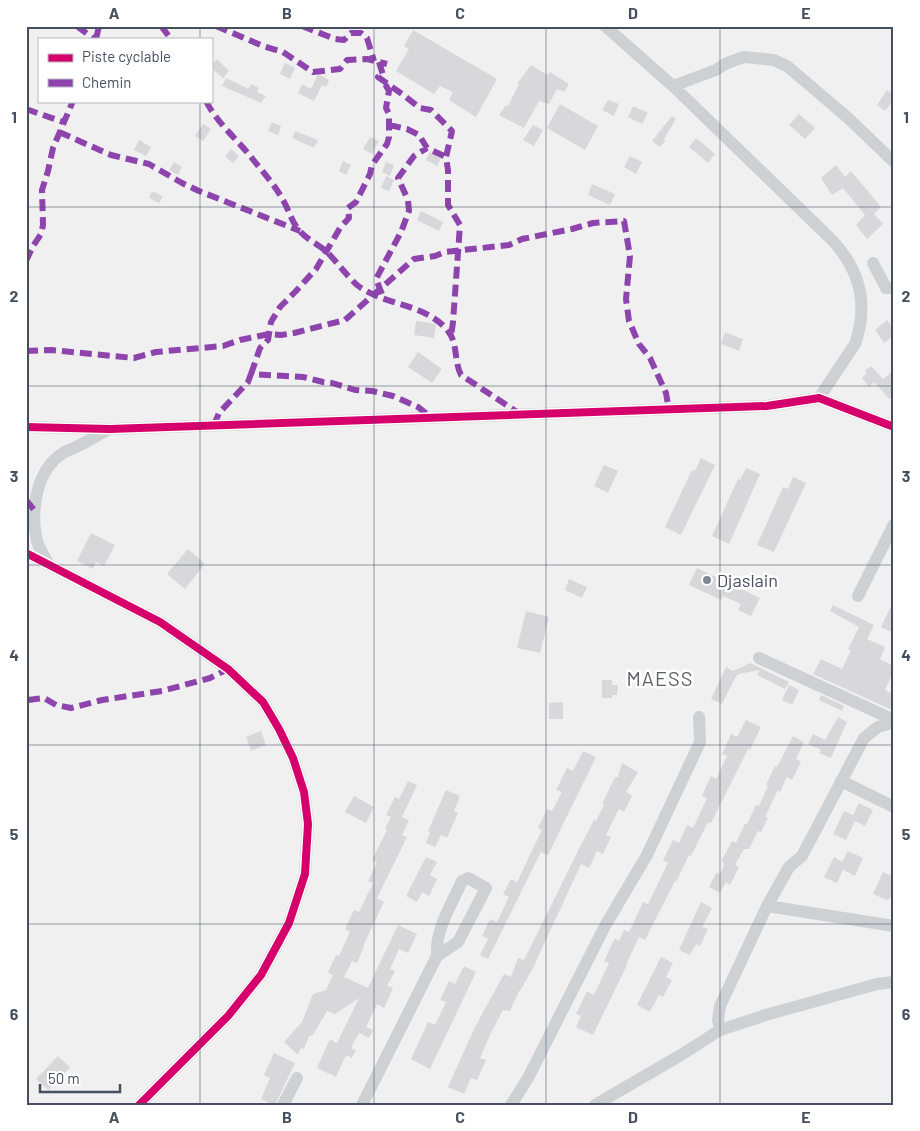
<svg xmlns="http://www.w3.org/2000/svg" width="920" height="1131" viewBox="0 0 920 1131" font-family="Barlow,sans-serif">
<rect width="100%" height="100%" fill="#f1f0f0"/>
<path fill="#d8d8da" d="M413,30L497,79L476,117L449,100L453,92L440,86L434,94L396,71L409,49L404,46Z
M217,59L229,71L223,78L211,68V65Z
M285,63L295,68L290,79L280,74Z
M531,65L547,75L550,72L569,84L564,92L557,89L549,104L539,101L524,128L499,115L506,105L508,106L519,84H517Z
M318,74L329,80L326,87L322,85L314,101L298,93L302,84L311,89Z
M226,78L249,89L251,84L259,88L257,92L266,96L261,103L222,86Z
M887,90L894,95V99L885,111L877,105Z
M608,100L619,104L614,116L602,110Z
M560,104L598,126L585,150L547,128Z
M633,106L648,113L642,124L628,117Z
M799,114L815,128L805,139L789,125Z
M672,116L676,119L664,139L666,140L660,147L652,141Z
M272,122L281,126L278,135L268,131Z
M203,124L211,129L203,141L195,136Z
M533,125L543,130L534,146L523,140Z
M295,131L318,140L314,148L292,138Z
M370,137L379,141L372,154L363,149Z
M696,138L715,154L708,163L689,147Z
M139,140L151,147L146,156L134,150Z
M231,149L239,156L233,163L225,157Z
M430,152L441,158L437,166L426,160Z
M630,156L642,162L636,174L624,167Z
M343,161L351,165L346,175L339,171Z
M174,162L182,167L178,175L169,170Z
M386,162L394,165L390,176L382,172Z
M836,165L845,177L851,171L881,207L874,214L883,224L867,239L856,225L865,215L843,188L832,195L821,178Z
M386,176L394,180L389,191L381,188Z
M592,184L615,194L610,205L588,195Z
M152,191L163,196L159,203L149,198Z
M421,211L443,222L439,231L417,220Z
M887,320L894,329V336L884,343L875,330Z
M416,321L436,324L434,338L414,335Z
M725,332L743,339L739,351L721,344Z
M418,352L442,369L432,383L408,367Z
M871,366L883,379L894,370V395L889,399L874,382L869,387L862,378L867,373L865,371Z
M701,458L715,465L681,535L665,527L692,470L695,471Z
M604,465L618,471L608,493L594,486Z
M746,468L760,474L729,544L712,536L738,479L740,480Z
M793,477L806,483L774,552L757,545L783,487L788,489Z
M91,533L115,545L104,566L96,562L93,569L77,561Z
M188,549L205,564L185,589L167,574Z
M697,568L760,598L751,616L738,610L741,604L723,596L721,600L689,585Z
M569,579L587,587L582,598L565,590Z
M894,600V633L881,627Z
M833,605L874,625L867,639L885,647L880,659L894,666V670L885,690L894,695V711L813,674L821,659L842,669L851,650L848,649L859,627L830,611Z
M526,611L549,617L540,653L517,648Z
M750,663L789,682L785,689L757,675L760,670L738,674L735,678L722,704L711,699L726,667L733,671Z
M688,677L689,685L672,687L671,678Z
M602,680H612V685H618L617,695H612V698H602Z
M789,685L799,690L792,705L782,700Z
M821,695L844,706L842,711L819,700Z
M563,702V719H549V703Z
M838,717L847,722L831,758L819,753L821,750L808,744L813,734L825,740Z
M746,720L761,727L750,750L748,749L711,823L708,822L691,856L689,855L676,882L675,881L645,940L639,937L626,965H627L593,1035L576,1027L581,1016L576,1014L587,991L594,995L609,963L604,961L615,938L619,941L624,930L629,932L643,902L648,904L668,863L663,860L673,840L679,843L687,825L693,828L707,798L702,796L711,776L716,779L727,756L722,754L731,734L737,737Z
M261,731L266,745L251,751L246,737Z
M793,736L804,742L796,759L801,762L792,780L787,777L780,792L778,790L765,817L768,818L761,832L758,831L749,849H744L735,865L739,867L730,885L726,882L720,893L709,887L716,873L720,874L724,866L722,860L732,841L736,843L745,824H747L756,805L759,806L768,786L766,785L775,766L777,767Z
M583,751L596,757L548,855L541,852L488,959L480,955L488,939L482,936L490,919L497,922L509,897L503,894L511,879L517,882L542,830L538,828L547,809L552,811L562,792L556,790L567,768L573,771Z
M622,763L638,772L626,792L632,796L624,812L619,809L606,835L611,837L603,854L597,851L589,868L581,864L533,968L520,991H519L510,1011L503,1010L491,1033L480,1058L486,1060L477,1080L471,1078L464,1094L448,1087L475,1027L504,974L511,977L518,958L524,960L581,845L594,820L596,821L604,805L602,804L615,777H618Z
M408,781L417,785L402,817L409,820L402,835L407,837L377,898L384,902L363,946L364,947L357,963L352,961L344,977L368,988L398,925L417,934L408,953L399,949L390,969L395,971L387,986L393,988L384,1008L377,1004L366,1027L373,1030L369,1038L359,1033L351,1048L356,1050L352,1058L346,1055L336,1077L317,1068L330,1039L337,1043L359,998L335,1014L327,1011L313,1035L309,1036L304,1049L301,1048L298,1055L284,1042L302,1022L313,994L326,990L333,975L328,972L336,955L339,956L350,932L345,929L354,910L359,912L373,883L368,881L377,862L372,860L387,830L385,829L391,817L386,815L395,797L399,799Z
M446,790L460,796L454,811L458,813L447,838L441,835L435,847L426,843L430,832L428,831Z
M354,796L374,807L366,823L345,812Z
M859,803L873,810L865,826L855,821L846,840L833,834L844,811L853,815Z
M848,851L863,858L855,876L843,870L837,883L824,877L834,857L842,862Z
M426,857L437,862L430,875L437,879L429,896L422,892L417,902L406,896Z
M883,872L894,877V896L887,900L873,894Z
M701,902L712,908L702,927L708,929L700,946L696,944L690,955L679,950Z
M661,957L673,963L666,977L672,980L663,997L659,995L650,1012L637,1005Z
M464,966L476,972L430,1069L411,1059L428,1022L435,1025L446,1002L440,1000L449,981L455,984Z
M274,1053L295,1063L275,1105H273L261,1099L270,1078L264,1075Z
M58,1056L70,1067L48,1090L36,1079Z"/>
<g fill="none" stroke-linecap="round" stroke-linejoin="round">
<path stroke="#ced1d4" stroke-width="12" d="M605,26L673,86L832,240C860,270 869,304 855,344L819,398
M673,86L716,70L727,63L744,57L774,60L787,66L847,117L894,162
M873,263L886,288H894
M26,427L110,429L767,406L819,398L894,427
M26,553L160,622L228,669L263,702L279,729L293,758L304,792L308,824L305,874L289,923L261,975L228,1016L139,1105
M49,565C45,557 39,549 37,541C30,511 36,470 63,453C66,451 70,450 74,448C85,443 96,436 108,430
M858,596L894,524
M759,658L894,720
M841,781L894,807
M767,906L894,926
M720,1030L718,1020L720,1006L767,906L789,867L802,856L864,738L878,727L894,722
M283,1105L297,1078
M362,1105L437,956L458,942L486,888L468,878L462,881C452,904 435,929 437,956
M511,1105L528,1078L605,926L647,855L700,742L699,717
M595,1105L681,1055L720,1030L769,1014L877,984L894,982"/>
<path stroke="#8e44ad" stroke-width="6" stroke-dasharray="12 6" stroke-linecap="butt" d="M77,26L94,39
M161,26L171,39
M216,26L263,46L283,52L313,72L340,69L347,60L367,59L387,64
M302,26L335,39L344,40L351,33H361L367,38L374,61
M96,39L99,26
M379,62L383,75L378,77L402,94L420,108L431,110L452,131L446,157L448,170V205L460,225L453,322L451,337
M206,101C217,123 236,138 251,157C262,171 275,185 283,200C289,210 291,221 299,230C306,239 318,244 326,251C337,262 346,275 357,285C384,306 426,303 448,331C458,343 454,362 461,375L520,414
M26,109L63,122
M389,125L407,129L419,135L427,148L446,157
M59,132L111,155L149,164L182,183L199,191L300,231
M26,261L33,246L41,234L43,225L42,190L48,171L53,148L73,101
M382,294L376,279L401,232L409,211L408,200L398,178L414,156L427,148
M26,351L51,350L134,358L156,352L223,346L240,340L269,334L281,335L294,333L345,320L414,259L435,256L445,252L509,245L522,239L572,229L593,223L624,221L630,256L626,299L629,321L639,344L650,358L666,393L669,410
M251,374L260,348L268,340L271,322L280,307L295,292L316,269L340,228L349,218L348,208L356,202L370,174L372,165L387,144L389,137V114L386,108L389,91L384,82
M214,425L219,413L248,382L251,374L303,377L323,382L332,383L355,390L372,391L393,396L418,407L431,417
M26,500L35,511
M28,700L44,698L56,705L71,708L102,700L162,691L210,678L228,669"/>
<g stroke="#fff" stroke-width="11">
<path id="cycleway" d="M26,427L110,429L767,406L819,398L894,427
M26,553L160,622L228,669L263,702L279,729L293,758L304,792L308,824L305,874L289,923L261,975L228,1016L139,1105"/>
</g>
<use href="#cycleway" stroke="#d6006c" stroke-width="8"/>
</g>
<path fill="none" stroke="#454f5f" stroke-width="1" stroke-opacity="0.55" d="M200,26V39M374,26V1105M546,26V1105M720,26V1105M200,101V1105M26,207H894M26,386H894M26,565H894M26,745H894M26,924H894"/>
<circle fill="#818792" stroke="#fff" stroke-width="2" cx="707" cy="580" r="5"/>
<g text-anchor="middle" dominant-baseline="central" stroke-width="5" stroke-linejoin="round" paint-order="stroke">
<g font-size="18" fill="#454f5f" stroke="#fff" text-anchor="start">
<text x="717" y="580">Djaslain</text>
</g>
<g font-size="20" letter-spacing="1" fill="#5b5e65" stroke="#fff">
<text x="660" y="678">MAESS</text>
</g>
</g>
<rect width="920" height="1131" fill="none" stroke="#ffffff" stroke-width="55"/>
<rect x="38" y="38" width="175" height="65" fill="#ffffff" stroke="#b5b9bf"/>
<rect x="48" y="54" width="25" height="8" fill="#d6006c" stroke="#b5b9bf"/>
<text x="82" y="62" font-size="15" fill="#454f5f">Piste cyclable</text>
<rect x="48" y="79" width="25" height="8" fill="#8e44ad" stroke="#b5b9bf"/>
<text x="82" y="88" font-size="15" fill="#454f5f">Chemin</text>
<path d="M40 1084v8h80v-8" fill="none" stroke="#454f5f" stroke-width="2.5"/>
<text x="48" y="1084" font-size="15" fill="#454f5f" stroke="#ffffff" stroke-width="4" paint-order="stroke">50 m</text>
<rect x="28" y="28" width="864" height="1076" fill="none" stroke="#454f5f" stroke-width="2"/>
<g font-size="16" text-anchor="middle" font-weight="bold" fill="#454f5f">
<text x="114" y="19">A</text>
<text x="287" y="19">B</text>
<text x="460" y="19">C</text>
<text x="633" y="19">D</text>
<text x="806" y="19">E</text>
<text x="14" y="123">1</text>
<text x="906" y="123">1</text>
<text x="14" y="302">2</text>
<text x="906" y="302">2</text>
<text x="14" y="482">3</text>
<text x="906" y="482">3</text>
<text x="14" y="661">4</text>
<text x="906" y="661">4</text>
<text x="14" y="840">5</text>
<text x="906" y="840">5</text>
<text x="14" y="1020">6</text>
<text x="906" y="1020">6</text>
<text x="114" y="1123">A</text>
<text x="287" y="1123">B</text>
<text x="460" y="1123">C</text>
<text x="633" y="1123">D</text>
<text x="806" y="1123">E</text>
</g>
</svg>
